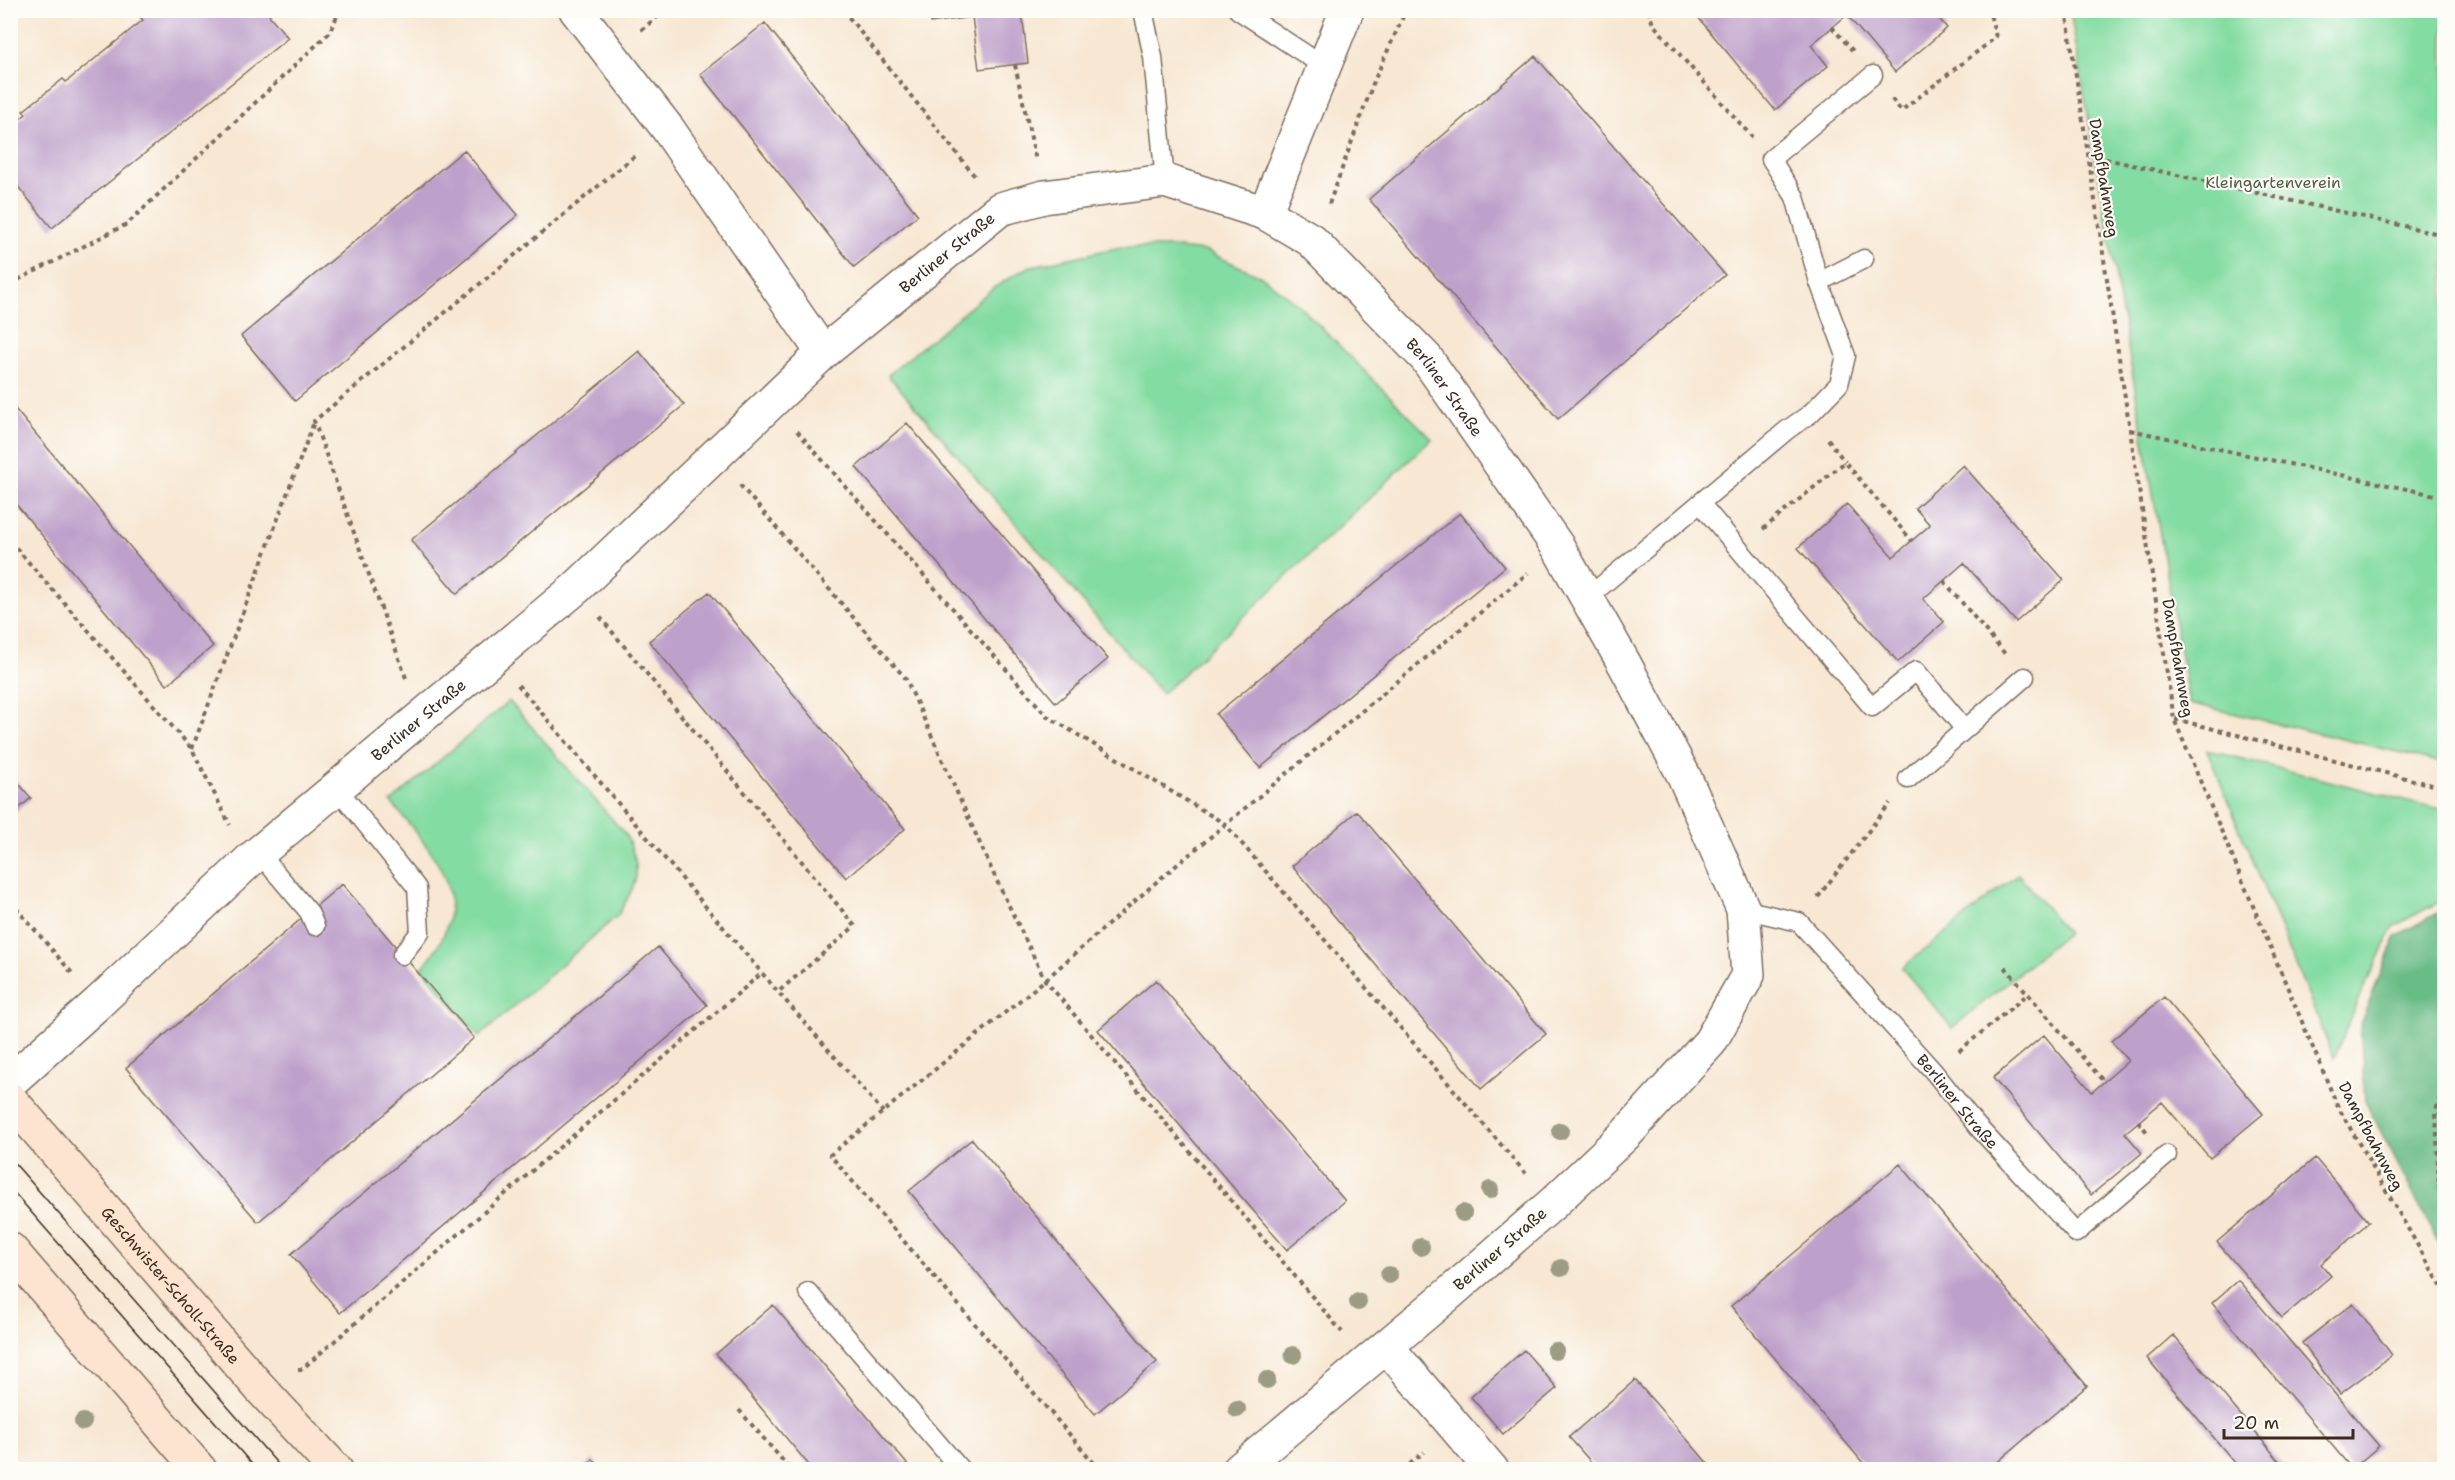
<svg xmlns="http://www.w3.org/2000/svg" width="2455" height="1480" viewBox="0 0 2455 1480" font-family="'Shantell Sans',sans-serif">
<rect width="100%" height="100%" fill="#fdfcf7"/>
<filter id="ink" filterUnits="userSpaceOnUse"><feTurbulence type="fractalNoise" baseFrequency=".0167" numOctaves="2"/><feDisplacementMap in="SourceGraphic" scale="12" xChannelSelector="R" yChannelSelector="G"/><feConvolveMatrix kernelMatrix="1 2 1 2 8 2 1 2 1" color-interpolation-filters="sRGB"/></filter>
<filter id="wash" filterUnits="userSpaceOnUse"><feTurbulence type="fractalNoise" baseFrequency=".008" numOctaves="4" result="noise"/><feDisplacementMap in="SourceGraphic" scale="24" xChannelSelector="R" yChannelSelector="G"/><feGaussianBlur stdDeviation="1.35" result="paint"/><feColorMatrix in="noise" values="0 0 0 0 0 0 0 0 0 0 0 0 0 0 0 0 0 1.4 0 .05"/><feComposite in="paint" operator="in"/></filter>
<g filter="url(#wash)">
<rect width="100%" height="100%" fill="#f7e7d3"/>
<path fill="#83dca1" stroke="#5f8360" stroke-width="1.5" d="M2070,11H2444V763L2189,703Z
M1121,247H1167L1205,251L1261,276L1300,306L1432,439L1162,694L888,375L993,288L1028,267Z
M509,701L626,835C643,872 638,881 618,915L479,1037L422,968C480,900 438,859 391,802Z
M2207,750L2444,810V899L2394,926L2357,1002L2334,1058Z
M2018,874L2067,933L1952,1028L1902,968Z"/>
<path fill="#6abc87" stroke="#527352" stroke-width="1.5" d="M2444,909V1254L2365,1101L2360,1024L2396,936Z"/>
<g id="blocks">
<path fill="#bea1cb" d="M148,10H274L269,15L288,38L52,228L10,177V127L26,114L23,111L63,79L66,82L143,20L140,17Z
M929,10H1027L1022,13L1028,63L979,69L972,17L931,23Z
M1692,10H1932L1947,28L1895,72L1847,15L1811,45L1828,66L1775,110Z
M765,23L918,215L854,267L700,74Z
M1535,56L1725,275L1558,419L1369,199Z
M464,150L518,215L295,401L241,336Z
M639,351L684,405L457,594L411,540Z
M10,403L213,646L167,685L10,497Z
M907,423L1108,659L1056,703L856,467Z
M1963,465L2064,580L2016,622L1964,563L1923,599L1944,622L1898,662L1798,548L1847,504L1893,557L1930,525L1915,508Z
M1460,513L1505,567L1260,768L1216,714Z
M709,592L905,829L846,878L649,641Z
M10,773L31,798L10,816Z
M1357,811L1546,1034L1481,1089L1292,866Z
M342,884L474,1038L258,1222L126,1068Z
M658,947L707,1005L340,1313L291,1254Z
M1156,980L1345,1201L1287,1250L1098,1030Z
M2164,997L2263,1114L2210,1158L2162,1102L2125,1133L2142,1153L2091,1195L1993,1078L2044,1035L2092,1092L2128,1061L2111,1041Z
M972,1139L1157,1362L1095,1414L909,1191Z
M2315,1158L2369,1222L2321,1264L2331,1276L2282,1318L2217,1242Z
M1900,1164L2087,1386L1988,1470H1869L1731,1306Z
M2238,1280L2379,1446L2352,1469L2212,1303Z
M2353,1303L2392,1355L2340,1394L2302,1343Z
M773,1305L836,1379L912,1470H813L716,1354Z
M2173,1335L2287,1470H2241L2147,1358Z
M1524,1350L1557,1388L1503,1434L1471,1397Z
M1635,1380L1699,1453L1713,1470H1598L1569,1437Z
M593,1459L602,1470H581Z"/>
</g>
</g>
<g filter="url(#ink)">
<use href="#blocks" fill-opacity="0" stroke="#7d6c5d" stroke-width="1.5"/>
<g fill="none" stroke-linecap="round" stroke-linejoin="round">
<g stroke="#7d6c5d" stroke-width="21">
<g id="lane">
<path d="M1143,10L1153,57L1165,181"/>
<path d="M1238,10L1325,67"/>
<path d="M1819,282L1864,259"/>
<path d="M1700,503L1872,707L1916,671L1964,728"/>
<path d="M1587,598L1787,430L1810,414L1839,384L1846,356L1819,282L1795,197L1771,159L1873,75"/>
<path d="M1908,779L2025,677"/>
<path d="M337,788L417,888L420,932L402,955"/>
<path d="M259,853L309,912L315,926"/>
<path id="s1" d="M1743,909L1799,922L1934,1072L1977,1126L2076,1233L2167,1155"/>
<path d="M808,1292L961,1470"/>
</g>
</g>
<g stroke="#7d6c5d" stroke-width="36">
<g id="street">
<path d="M576,10L668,129L823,353"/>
<path d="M1265,213L1347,10"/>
<path id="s2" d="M10,1082L98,1003L249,861L576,588L823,353L1000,209L1044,197L1165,181L1265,213L1311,240L1426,358L1558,547L1625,665L1684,776L1743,909L1748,975L1710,1042L1626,1134L1552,1204L1451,1292L1239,1470"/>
<path d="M1387,1347L1492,1470"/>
</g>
</g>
<g stroke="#7d6c5d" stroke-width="36">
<g id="secondary">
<path id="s3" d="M10,1099L260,1388L336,1470"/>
<path d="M10,1249L200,1470"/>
</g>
</g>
<path stroke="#7d6c5d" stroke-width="4" stroke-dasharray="4.5 4.5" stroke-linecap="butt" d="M843,10L977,179
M1648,10L1653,24L1752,137
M2066,10L2174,719L2338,1107L2444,1291
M1832,27L1853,51
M641,30L666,10
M1015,65L1036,161
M1892,99L1901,111L1996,37L1989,10
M2088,155L2444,235
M1329,204L1374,81L1406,10
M10,284L127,224L329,33L340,10
M2130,430L2444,497
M797,431L1047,716L1225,824L1528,1176
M1828,439L1845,462
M740,485L906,679L995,877L1045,980L1342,1332
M1763,529L1845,462L1912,541
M10,541L192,749L230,825
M1944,581L2005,654
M600,617L855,926L778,992
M406,678L314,421L637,154
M518,685L778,992L883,1112
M2175,719L2444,788
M192,749L314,422
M1818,897L1890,803
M10,901L72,973
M2005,967L2028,994
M1959,1051L2028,994L2104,1082
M2444,1079L2436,1111L2439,1190L2444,1218
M2138,1121L2147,1132
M298,1369H302L762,973
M739,1410L791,1470
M1100,1470L830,1155L1045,980L1161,878L1528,573
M1403,1470L1424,1452"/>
<use href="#lane" stroke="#fff" stroke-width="18"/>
<use href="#street" stroke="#fff" stroke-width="33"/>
<use href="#secondary" stroke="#fde4d0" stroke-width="33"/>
<path stroke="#3b2a1e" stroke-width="1.5" d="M10,1158L283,1470
M10,1188L257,1470"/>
</g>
<g fill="#9c9c85">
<circle cx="1560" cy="1131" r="9"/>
<circle cx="1490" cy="1190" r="9"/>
<circle cx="1463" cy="1213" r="9"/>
<circle cx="1421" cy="1247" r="9"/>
<circle cx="1561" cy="1268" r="9"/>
<circle cx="1389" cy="1275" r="9"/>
<circle cx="1358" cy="1302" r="9"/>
<circle cx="1555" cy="1351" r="9"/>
<circle cx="1293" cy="1355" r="9"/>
<circle cx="1267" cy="1380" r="9"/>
<circle cx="1237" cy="1409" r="9"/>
<circle cx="83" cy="1422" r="9"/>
</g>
</g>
<g text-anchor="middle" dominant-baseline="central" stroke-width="4.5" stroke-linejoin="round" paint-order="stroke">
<g font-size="16" fill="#3b2a1e" stroke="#fdfcf7">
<text transform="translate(2104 178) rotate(81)">Dampfbahnweg</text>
<text stroke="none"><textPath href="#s2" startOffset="1252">Berliner Straße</textPath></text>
<text stroke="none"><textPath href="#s2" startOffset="1846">Berliner Straße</textPath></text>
<text transform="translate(2178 658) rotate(80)">Dampfbahnweg</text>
<text stroke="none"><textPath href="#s2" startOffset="546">Berliner Straße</textPath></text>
<text stroke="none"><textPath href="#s1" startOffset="297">Berliner Straße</textPath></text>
<text transform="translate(2371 1136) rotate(62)">Dampfbahnweg</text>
<text transform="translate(1500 1249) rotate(-41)">Berliner Straße</text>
<text stroke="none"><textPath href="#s3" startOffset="246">Geschwister-Scholl-Straße</textPath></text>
</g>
<g font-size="16" fill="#515f45" stroke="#fdfcf7">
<text x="2273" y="182">Kleingartenverein</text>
</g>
</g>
<rect width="2455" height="1480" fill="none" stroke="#fdfcf7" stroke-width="36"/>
<path d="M2224 1429v9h129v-9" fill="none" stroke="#3b2a1e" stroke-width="3"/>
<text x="2233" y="1429" font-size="18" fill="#3b2a1e" stroke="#fdfcf7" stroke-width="4.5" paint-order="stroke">20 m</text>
</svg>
